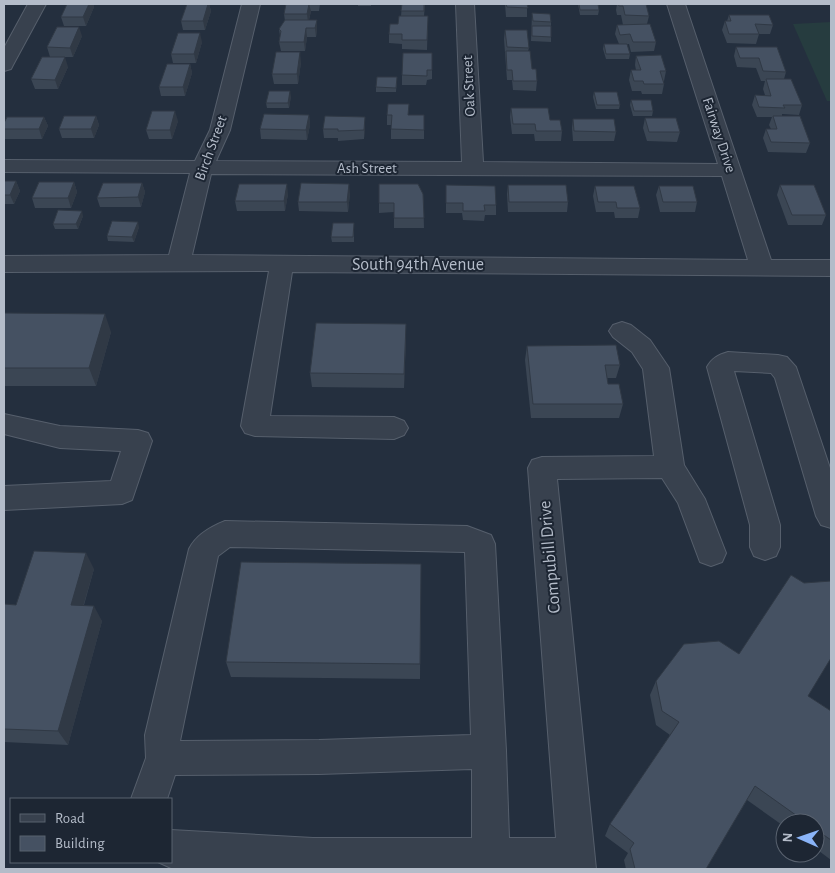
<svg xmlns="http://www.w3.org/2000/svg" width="835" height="873" viewBox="0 0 835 873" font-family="'Alegreya Sans',sans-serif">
<rect width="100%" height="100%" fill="#242f3e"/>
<path fill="#263c3f" d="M831,22V101H827L793,24Z"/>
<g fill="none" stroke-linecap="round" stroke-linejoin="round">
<g stroke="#565f6c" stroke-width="2">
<path id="minor" d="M28,4H46L13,65L11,69L4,71V48Z
M242,4H260L230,130L216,161L462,162L456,4H474L483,162L718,164L667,4H685L771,260H831V276L292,272L270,416L394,417L404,421L408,428L404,435L394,439L255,436L245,433L241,426L269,271L4,272V256L169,255L190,173L4,172V160L195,161L210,130ZM211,174L722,176L748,260L192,255Z
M622,322L631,325L650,340L669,368L684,465L705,499L726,553L722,562L711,566L700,562L678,503L662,478L557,479L596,869H201L171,868L158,862H171V830L313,838H472V769L319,774L175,775L167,799H131L146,758L145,735L189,549C196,535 210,527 225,521L467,526L491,535L495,544L506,751L509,838H556L528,468L532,460L542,457L654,456L643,369L632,352L613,337L609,331L613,325ZM230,547L465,552L471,735L319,740L180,741L218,556Z
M728,352L778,355L787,357L796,367L831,471V528L821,525L816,516L775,378L771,373L734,371L780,525V547L776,556L765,560L754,556L750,547V525L707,367C712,358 718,355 728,352Z
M4,414L60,426L138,430L148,433L152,441L132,500L122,504L4,510V486L111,481L121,451L60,448L4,434Z"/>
</g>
<use href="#minor" fill="#38414e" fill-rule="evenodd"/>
</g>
<path fill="#3b4654" d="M67,4H93L94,7L86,26H64L61,17Z
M187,4H209L211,11L205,30H183L181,21Z
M286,4H320L319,11H311L309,20H317V29L316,37H307L305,51H281L279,42L280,36L279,29L285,21L284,14Z
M358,4H371V6H358Z
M402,4H425L424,16H428L427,50L402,49V44L389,43V34L398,24L401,16Z
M505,4H527V17H506Z
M578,4H598L599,10L598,15H580Z
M617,4H646L649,16L647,24L656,42L654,51L631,52L629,44H619L615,34L617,25H623L621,15H617L616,10Z
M532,13L551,22V42L531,41Z
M729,15L773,25L770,34H759L756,44L727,43L722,30L725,21H727Z
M505,30L529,48L528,51L532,69L537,81L536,91L513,90L512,80H507L504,39Z
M82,36L73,57H50L47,47Z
M202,42L196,63H173L171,54Z
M604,44L630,54L629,59H606L603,49Z
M736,47L786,72L784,79L802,105L799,115L782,114V116L810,143L806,153L768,152L763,138L766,129H771L769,125L772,117H757L752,105L755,95H765L763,89L765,81H761L756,68L737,67L734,56Z
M432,53V79L427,80L426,85H402V75Z
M636,56L666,71L664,81H663L664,84L662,94H642L641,91H632L629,80L631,70H636L635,65Z
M301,62L298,84H274L272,74Z
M190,64L192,73L185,96H161L159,87Z
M68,67L58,89H35L31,79Z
M397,77L396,92H376V87Z
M594,92L620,105L619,109H596L593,97Z
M291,96L289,108H267L266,103Z
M631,100L653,111L652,116H633L630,105Z
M511,108L550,120L562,131L561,141H535L534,134H512L510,117Z
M309,115L310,125L307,140L261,139L260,129Z
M387,115H424V139H391V125H387Z
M96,116L99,125L94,138H62L59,129Z
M44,117L48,126L42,139H5L4,136V123Z
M645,118L680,132L677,142L647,141L643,128Z
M573,119L616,132L614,141H573L572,128Z
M178,121L172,139H149L146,130Z
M365,126L364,139L338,141V138H324L323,129Z
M4,181H16L20,191L14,204H4Z
M74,182L77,192L71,208H35L32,198Z
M142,183L145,192L141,207H100L97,198Z
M446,185L496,205V215H485L484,221L463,220L462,213H446Z
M508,185L568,202L567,212H508L507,194Z
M780,185L826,215L822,225H788L777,195Z
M595,186L640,208L638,218H615L614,212H596L593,196Z
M659,186L697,202L695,212H660L656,195Z
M350,193L348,212L299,211L298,202Z
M288,194L285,211H237L235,201Z
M423,194L424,228H394V212L379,213V203Z
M83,216L78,229H55L53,224Z
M354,223V242H332L331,237Z
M139,227L134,242L108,241L107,236Z
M4,313L111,332L96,386H4Z
M406,338L404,388L312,387L310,373Z
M527,346L620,365L616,378H607L608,384L623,404L619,418H531L525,360Z
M421,564L420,679L231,677L226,662Z
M94,569L84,605L102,621L68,745L4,742V604L16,605Z
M656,681L808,696L831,711V860L815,848V823H785V827L747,800L706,869H626L624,860L628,853L605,836L610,824L670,735L656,725L650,695Z"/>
<path fill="#303945" d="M89,4H93L94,7L86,26L83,17Z
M208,4H209L211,11L205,30L203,21Z
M309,4L311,11L308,23L307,14Z
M317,20V29L316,37L315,28Z
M79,27L82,36L73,57L70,48Z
M306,28L307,37L305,51L304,42Z
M200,33L202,42L196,63L194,54Z
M300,52L301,62L298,84L297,74Z
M65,57L68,67L58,89L55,80Z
M190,64L192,73L185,96L183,87Z
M290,91L291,96L289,108L288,103Z
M175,111L178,121L172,139L170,130Z
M309,115L310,125L307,140L306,130Z
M96,116L99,125L94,138L91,129Z
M44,117L48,126L42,139L39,129Z
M365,117V126L364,139V130Z
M16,181L20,191L14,204L10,195Z
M74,182L77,192L71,208L68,198Z
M142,183L145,192L141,207L138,197Z
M287,184L288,194L285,211L284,201Z
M349,184L350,193L348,212L347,202Z
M82,211L83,216L78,229L76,224Z
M138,222L139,227L134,242L132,237Z
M105,314L111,332L96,386L89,368Z
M406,324V338L404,388V374Z
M86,553L94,569L79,620L71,605Z
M94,606L102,621L68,745L58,731Z"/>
<path fill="#455162" stroke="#303945" d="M67,4H89L83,17H61Z
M187,4H208L203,21H181Z
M286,4H309L307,14H284Z
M402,4H424V11H401Z
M506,4H527L528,8L507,7Z
M579,4H598L599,10H580Z
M618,4H646L649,16L625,15L623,6H619Z
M532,13L550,14L551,22L533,21Z
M729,15H769L773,25L755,24L759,34H729L725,21H731Z
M399,16H428L427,40H402V34H389L390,24H398Z
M285,20H317L315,28H306L304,42H279L281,31L279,29Z
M650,24L656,42H633L630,34L620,35L617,25Z
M532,26H551V37L532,36Z
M57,27H79L70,48L47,47Z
M505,30H527L529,48L507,47Z
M178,33H200L194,54H171Z
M604,44H627L630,54H606Z
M736,47H777L786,72L763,71L759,58H740Z
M506,51H530L532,69H536L537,81H513L512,70H507Z
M276,52H300L297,74H272Z
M403,53H432V70H427V76L402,75Z
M661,55L666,71H660L664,84H644L643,81H634L631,70H641L636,56Z
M42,57H65L55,80L31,79Z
M167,64H190L183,87H159Z
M377,77H397L396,88L376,87Z
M766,79H791L802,105H783L785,108L759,107L755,95L771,96Z
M269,91H290L288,103H266Z
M594,92H617L620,105H597Z
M631,100H651L653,111H634Z
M388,104H409L408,115H424V130L391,129L392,115H387Z
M511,108H548L550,120H560L562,131H536L535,124H513Z
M152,111H175L170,130H146Z
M264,114L309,115L306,130L260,129Z
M64,116H96L91,129H59Z
M325,116L365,117L364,130L338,131V129H323Z
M773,116H800L810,143L771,142L766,129H777Z
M7,117H44L39,129H4V123Z
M645,118H676L680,132H649Z
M573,119H614L616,132L574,131Z
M4,181H16L10,195H4Z
M39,182H74L68,198H32Z
M103,183H142L138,197L97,198Z
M301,183L349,184L347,202H298Z
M239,184H287L284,201H235Z
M379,184H418L423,194L424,218H394V203H379Z
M446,185L495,186L496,205H484L485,211H463V203H446Z
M508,185H566L568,202H509Z
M780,185H814L826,215H792Z
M595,186H634L640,208H617L616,202H598Z
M659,186H693L697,202H663Z
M58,210L82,211L76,224H53Z
M112,221L138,222L132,237L107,236Z
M333,223H354L353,237H331Z
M4,313L105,314L89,368H4Z
M316,323L406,324L404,374L310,373Z
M616,345L620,365H605L608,384H619L623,404H533L527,346Z
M34,551L86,553L71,605L94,606L58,731L4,729V604L16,605Z
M241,562L421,564L420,664L226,662Z
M791,575L804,583L831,581V658L808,696L831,711V840L815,829V823H807L755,786L706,869H635L630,849L634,843L610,824L679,722L662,711L656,681L684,644L719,641L739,654Z"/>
<g text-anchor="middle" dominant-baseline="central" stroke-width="4" stroke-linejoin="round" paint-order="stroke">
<g font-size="15" fill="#b4bcc9" stroke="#1d2633">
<text transform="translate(469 86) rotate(-93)">Oak Street</text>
<text transform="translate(719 135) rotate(72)">Fairway Drive</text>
<text transform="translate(211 148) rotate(-70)">Birch Street</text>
<text x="367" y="168">Ash Street</text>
</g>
<g font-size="18" fill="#b4bcc9" stroke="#1d2633">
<text x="418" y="265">South 94th Avenue</text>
<text transform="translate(550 557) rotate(-95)">Compubill Drive</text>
</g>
</g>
<rect width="835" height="873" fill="none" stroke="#b4bcc9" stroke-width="10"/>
<rect x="10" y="798" width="162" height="65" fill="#1d2633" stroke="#59626f"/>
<rect x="20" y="814" width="25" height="8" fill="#38414e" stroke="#59626f"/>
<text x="55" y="823" font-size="15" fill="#b4bcc9">Road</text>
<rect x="20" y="836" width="25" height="15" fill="#455162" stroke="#59626f"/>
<text x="55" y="848" font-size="15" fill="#b4bcc9">Building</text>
<g transform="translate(800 838) rotate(272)"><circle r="24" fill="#1d2633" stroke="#59626f"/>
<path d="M0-4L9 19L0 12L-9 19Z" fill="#8ab4f8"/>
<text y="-8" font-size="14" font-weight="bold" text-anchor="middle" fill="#b4bcc9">N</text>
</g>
</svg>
